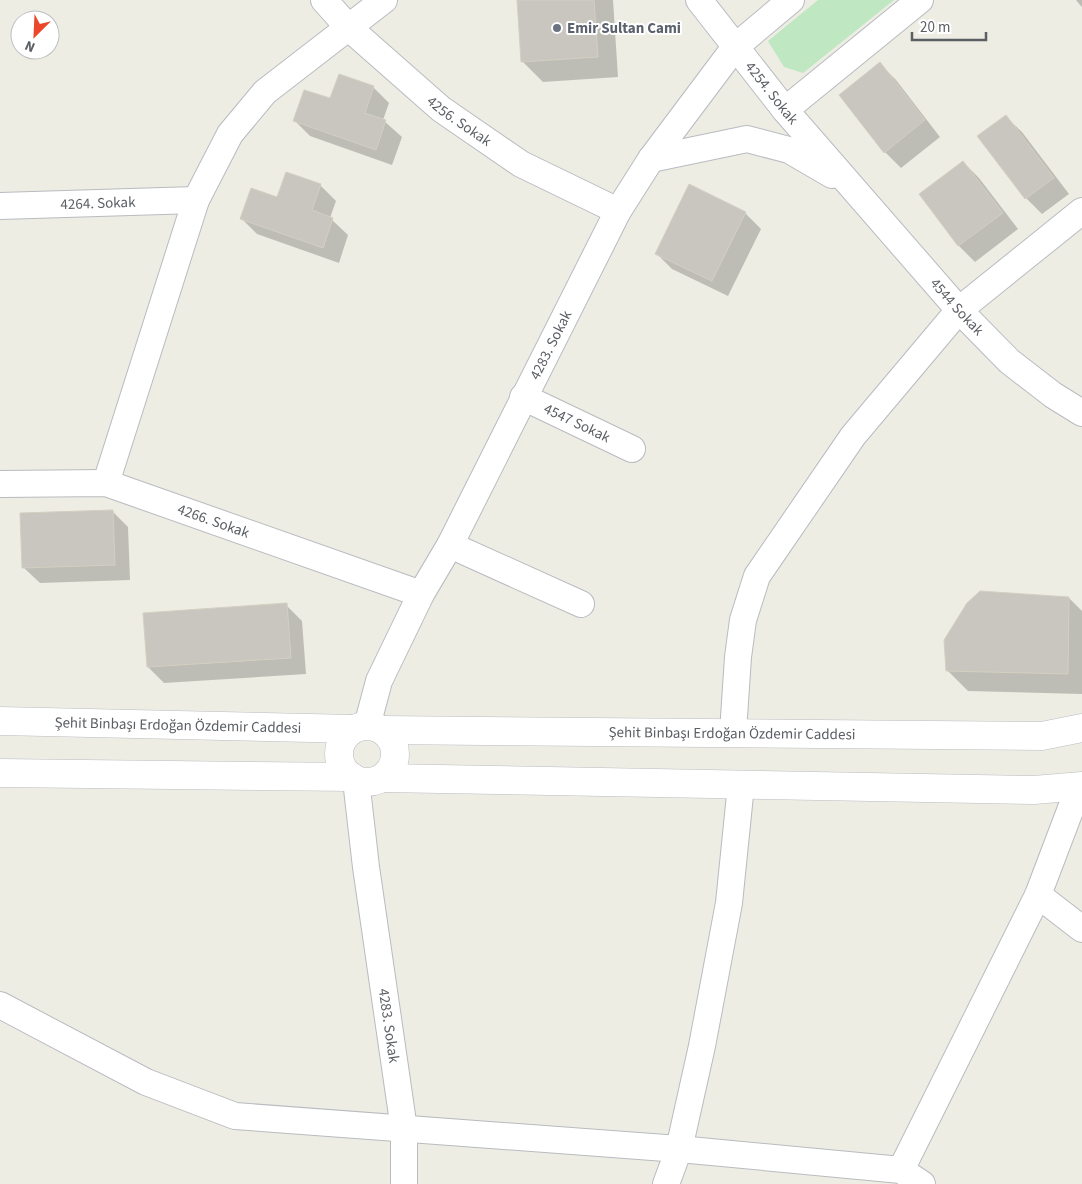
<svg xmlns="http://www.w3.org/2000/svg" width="1082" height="1184" viewBox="0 0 1082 1184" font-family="'Source Sans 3',sans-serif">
<rect width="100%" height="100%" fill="#eeede3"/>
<path fill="#bfe7c2" d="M818,0H894L803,73L784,67L768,41Z"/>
<path fill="#0003" d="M518,0H613L618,77L543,82L522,61Z
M1076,0H1082V7L1080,5Z
M880,64L896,80L940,137L901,168L885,152Z
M373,87L389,103L383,120L402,137L392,165L310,136L294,120L331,100Z
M1006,117L1022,132L1069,194L1042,214L1026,198L979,137Z
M963,162L979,178L1018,229L975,262L959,246L920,194Z
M320,185L336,201L330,218L348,235L339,263L257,234L241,218L277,198Z
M745,213L761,229L728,296L672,269L656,253Z
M112,511L128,527L130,580L40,583L23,567Z
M1069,598L1082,611V694L968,691L947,670Z
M286,605L302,621L306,674L164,683L148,667Z"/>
<path fill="#c9c6c0" stroke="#d3cfc1" d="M517,0H594L598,57L521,62Z
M880,62L925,120L884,153L839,95Z
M339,74L374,86L365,113L386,120L376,150L293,121L304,90L330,98Z
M1006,115L1054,178L1025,199L977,136Z
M963,161L1003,213L958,246L919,194Z
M286,172L321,184L312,210L333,218L323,248L240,219L251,188L277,197Z
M689,184L746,212L712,281L655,254Z
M113,510L115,565L22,568L20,513Z
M980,591L1069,597L1068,674L946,671L944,640L967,603Z
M287,603L291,658L147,667L143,613Z"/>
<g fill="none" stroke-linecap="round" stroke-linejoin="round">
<g stroke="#b8bbc0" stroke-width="28">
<g id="minor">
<path id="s1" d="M324,0L349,28L441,109L521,164L618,211"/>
<path id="s2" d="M699,0L785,110L959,310L1009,361L1053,395L1082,413"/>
<path d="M785,110L920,0"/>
<path d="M651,159L747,139L789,150L832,175"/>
<path id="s3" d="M0,206L196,200"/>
<path id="s4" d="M523,397L632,449"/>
<path d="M106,483L196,200L230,134L265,92L384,0"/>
<path id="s5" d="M0,484L106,483L421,594"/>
<path d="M450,545L581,604"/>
<path id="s6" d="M367,726L379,681L421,594L450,545L618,211L651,159L735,47L791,0"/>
<path d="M733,732L738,657L743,620L757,576L853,436L959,310L1082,211"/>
<path id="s7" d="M356,780L366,867L404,1129V1184"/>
<path d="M1038,895L1082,929"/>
<path d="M0,1005L146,1082L235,1116L679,1149L901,1170L922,1184"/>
<path d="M901,1170L1038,895L1079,787"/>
<path d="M666,1184L679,1149L702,1046L729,903L741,785"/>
</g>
</g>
<g stroke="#b9bcc2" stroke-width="29">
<g id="secondary">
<path id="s8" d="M0,721L354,729"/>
<circle cx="367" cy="754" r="28"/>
<path id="s9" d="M382,730L1042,736L1082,728"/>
<path d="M0,773L352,777"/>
<path d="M383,778L1034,790L1082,786"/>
</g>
</g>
<use href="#minor" stroke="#fff" stroke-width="26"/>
<use href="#secondary" stroke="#fff" stroke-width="28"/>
</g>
<circle fill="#6b7280" stroke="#fff" stroke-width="2" cx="557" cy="28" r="5"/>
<g text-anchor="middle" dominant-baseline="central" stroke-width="4" stroke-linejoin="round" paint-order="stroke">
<g font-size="15" font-weight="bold" fill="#5b616d" stroke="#fff" text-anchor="start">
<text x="567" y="28">Emir Sultan Cami</text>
</g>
<g font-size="15" fill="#5b5f64" stroke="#fff">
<text stroke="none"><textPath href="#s2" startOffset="118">4254. Sokak</textPath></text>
<text stroke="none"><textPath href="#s1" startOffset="182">4256. Sokak</textPath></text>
<text stroke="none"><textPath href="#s3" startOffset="98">4264. Sokak</textPath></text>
<text stroke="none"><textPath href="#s2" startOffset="401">4544 Sokak</textPath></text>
<text stroke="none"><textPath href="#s6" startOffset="424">4283. Sokak</textPath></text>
<text stroke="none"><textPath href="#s4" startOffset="60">4547 Sokak</textPath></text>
<text stroke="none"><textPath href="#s5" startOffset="220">4266. Sokak</textPath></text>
<text stroke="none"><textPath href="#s8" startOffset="178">Şehit Binbaşı Erdoğan Özdemir Caddesi</textPath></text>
<text stroke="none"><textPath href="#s9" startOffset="350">Şehit Binbaşı Erdoğan Özdemir Caddesi</textPath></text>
<text stroke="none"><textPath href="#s7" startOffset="248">4283. Sokak</textPath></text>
</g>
</g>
<g transform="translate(35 35) rotate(204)"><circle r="24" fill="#ffffff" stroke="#bdbfc1"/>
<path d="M0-4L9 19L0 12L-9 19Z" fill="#ec462b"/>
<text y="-8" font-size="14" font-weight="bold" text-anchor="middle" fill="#5b5f64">N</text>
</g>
<path d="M912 32v8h74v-8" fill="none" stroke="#5b5f64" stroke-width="2.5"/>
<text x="920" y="32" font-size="15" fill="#5b5f64" stroke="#ffffff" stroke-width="4" paint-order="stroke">20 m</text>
</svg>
